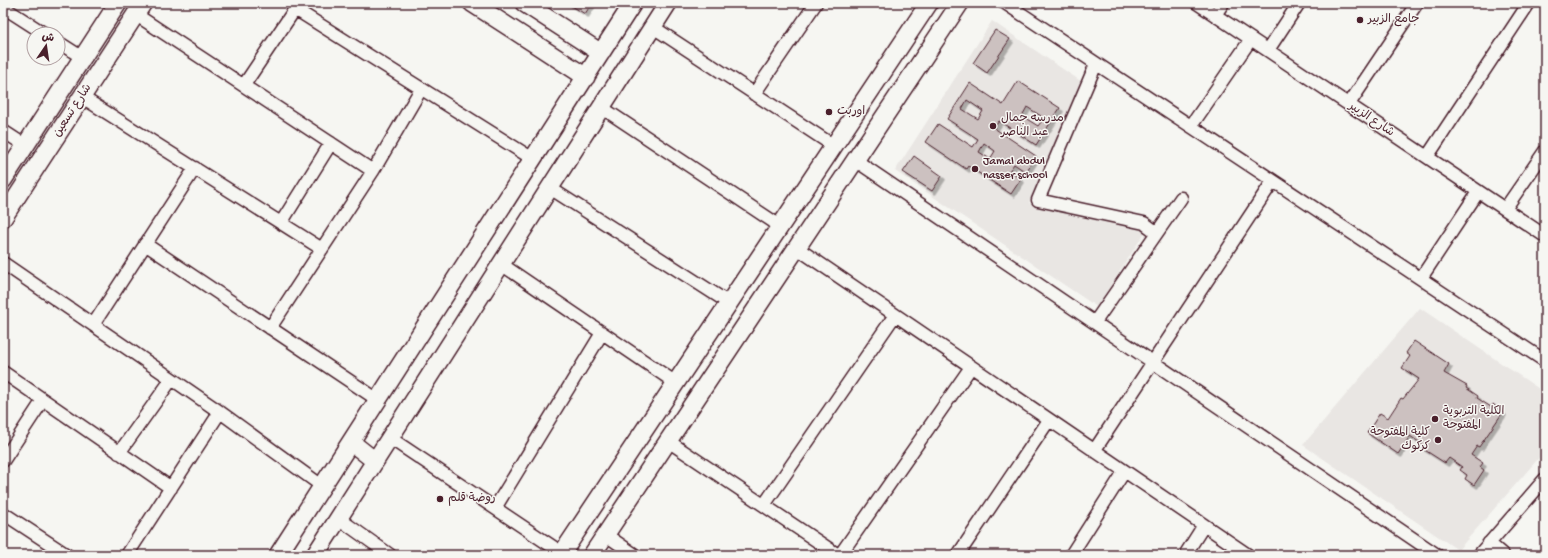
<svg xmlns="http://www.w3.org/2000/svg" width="1548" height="558" viewBox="0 0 1548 558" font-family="'Gochi Hand','Playpen Sans Arabic',sans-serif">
<defs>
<filter id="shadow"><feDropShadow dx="3.5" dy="3.5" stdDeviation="0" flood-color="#0004"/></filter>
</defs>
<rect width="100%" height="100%" fill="#f6f6f2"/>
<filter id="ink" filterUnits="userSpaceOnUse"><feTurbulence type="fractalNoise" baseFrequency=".025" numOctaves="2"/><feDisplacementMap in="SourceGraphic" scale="8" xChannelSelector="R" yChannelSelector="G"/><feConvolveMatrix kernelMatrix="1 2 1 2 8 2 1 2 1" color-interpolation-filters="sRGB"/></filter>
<g filter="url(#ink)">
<path fill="#e9e6e3" d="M992,21L1082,82L1029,203L1147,229L1097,307L895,171Z
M1420,308L1545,393V451L1458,550L1303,445Z"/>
<path fill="#ccc1c0" stroke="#4a1f2b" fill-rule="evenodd" filter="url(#shadow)" d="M567,3H592L585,14Z
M995,30L1010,39L987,73L973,63Z
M1018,81L1060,108L1036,145L999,121L994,128L1036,156L1026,172L1014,164L1009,171L1021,179L1011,194L968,166L966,169L926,142L938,124L973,147L978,139L947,119L970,83L1003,105ZM967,100L983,111L978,119L962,109ZM1027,107L1044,118L1038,126L1022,116ZM984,143L995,151L990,159L979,152Z
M914,156L942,176L932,191L903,172Z
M1414,341L1449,364L1444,373L1467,386L1466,388L1478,396L1477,398L1491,407L1493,404L1503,412L1479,447L1477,446L1471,455L1483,463L1480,467L1484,470L1474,485L1465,479L1467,475L1460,470L1462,467L1449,458L1445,463L1420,447L1422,444L1410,436L1398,454L1367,433L1380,413L1388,418L1401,398L1403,399L1419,379L1402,368L1410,356L1406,353Z"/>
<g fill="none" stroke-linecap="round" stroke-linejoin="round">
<g stroke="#4a1f2b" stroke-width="15">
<path id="street" d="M1005,3L1545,361
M1197,3L1545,236
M3,7L45,34
M135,14L373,171
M1215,15L1223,3
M653,27L834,146
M58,42L83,58
M1268,50L1299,3
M1096,64L1038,200L1144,223L1156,232
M244,85L295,9L533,159
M754,94L816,3
M82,97L322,249
M1349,104L1417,3
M601,107L780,226
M1191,126L1251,39
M3,131L26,146
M1427,157L1529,3
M855,160L1437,555
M550,188L729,303
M1505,209L1545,151
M281,223L331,143
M145,244L378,400
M797,248L1248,555
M3,263L220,412L322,486
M501,264L676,383
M1421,278L1478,192
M1095,322L1181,198
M93,325L195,168
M270,328L373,171L421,89
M3,372L171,488
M390,438L562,553
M668,441L838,555
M1094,451L1273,181
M119,453L171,380
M3,461L43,400
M764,505L895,315
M495,508L602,333
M3,513L67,555
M338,518L390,555
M606,535L635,555
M1489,543L1503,555
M127,555L220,412
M840,555L971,367
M958,555L1049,420
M1071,555L1124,472
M1185,555L1204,525
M1479,555L1545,479"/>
</g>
<g stroke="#4a1f2b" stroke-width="20">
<path id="secondary" d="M472,3L586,77
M524,3L601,53
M3,180L118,3
M3,218L143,3
M351,442L375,461
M278,555L633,3
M315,555L668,3
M561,555L929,3
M592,555L960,3"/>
</g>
<use href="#street" stroke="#f6f6f2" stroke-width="12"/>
<use href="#secondary" stroke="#f6f6f2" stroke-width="17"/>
</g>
</g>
<g fill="#4a1f2b" stroke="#f6f6f2" stroke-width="1.5">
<circle cx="1360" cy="20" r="4"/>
<circle cx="829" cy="112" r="4"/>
<circle cx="993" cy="126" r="4"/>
<circle cx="975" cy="169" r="4"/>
<circle cx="1435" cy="419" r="4"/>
<circle cx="1438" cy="440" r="4"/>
<circle cx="440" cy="499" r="4"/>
</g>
<g text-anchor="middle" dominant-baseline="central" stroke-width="3" stroke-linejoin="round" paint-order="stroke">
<g font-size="12" fill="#4a1f2b" stroke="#f6f6f2" text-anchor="start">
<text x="1368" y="20">جامع الزبير</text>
<text x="837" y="112">اوربت</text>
<text x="1001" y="119">مدرسه جمال<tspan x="1001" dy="14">عبد الناصر</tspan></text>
<text x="983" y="162">Jamal abdul<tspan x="983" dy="14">nasser school</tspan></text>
<text x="1443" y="412">الكلية التربوية<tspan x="1443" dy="14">المفتوحة</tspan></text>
<text x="1430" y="433" text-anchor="end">كلية المفتوحة<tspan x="1430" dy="14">كركوك</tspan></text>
<text x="448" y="499">روضة قلم</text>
</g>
<g font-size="12" fill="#4a1f2b" stroke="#f6f6f2">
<text transform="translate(73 111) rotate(-57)">شارع تسعين</text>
<text transform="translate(1371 120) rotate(34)">شارع الزبير</text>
</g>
</g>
<rect width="1548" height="558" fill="none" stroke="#f6f6f2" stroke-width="16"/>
<rect x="8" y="8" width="1532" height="542" fill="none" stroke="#4a1f2b" stroke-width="1.5" filter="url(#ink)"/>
<g transform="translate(46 46) rotate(13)"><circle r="19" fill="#f6f6f2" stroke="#b1a0a2"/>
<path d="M0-3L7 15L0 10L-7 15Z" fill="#4a1f2b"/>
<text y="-6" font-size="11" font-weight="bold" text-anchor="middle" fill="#4a1f2b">ش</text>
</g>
</svg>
